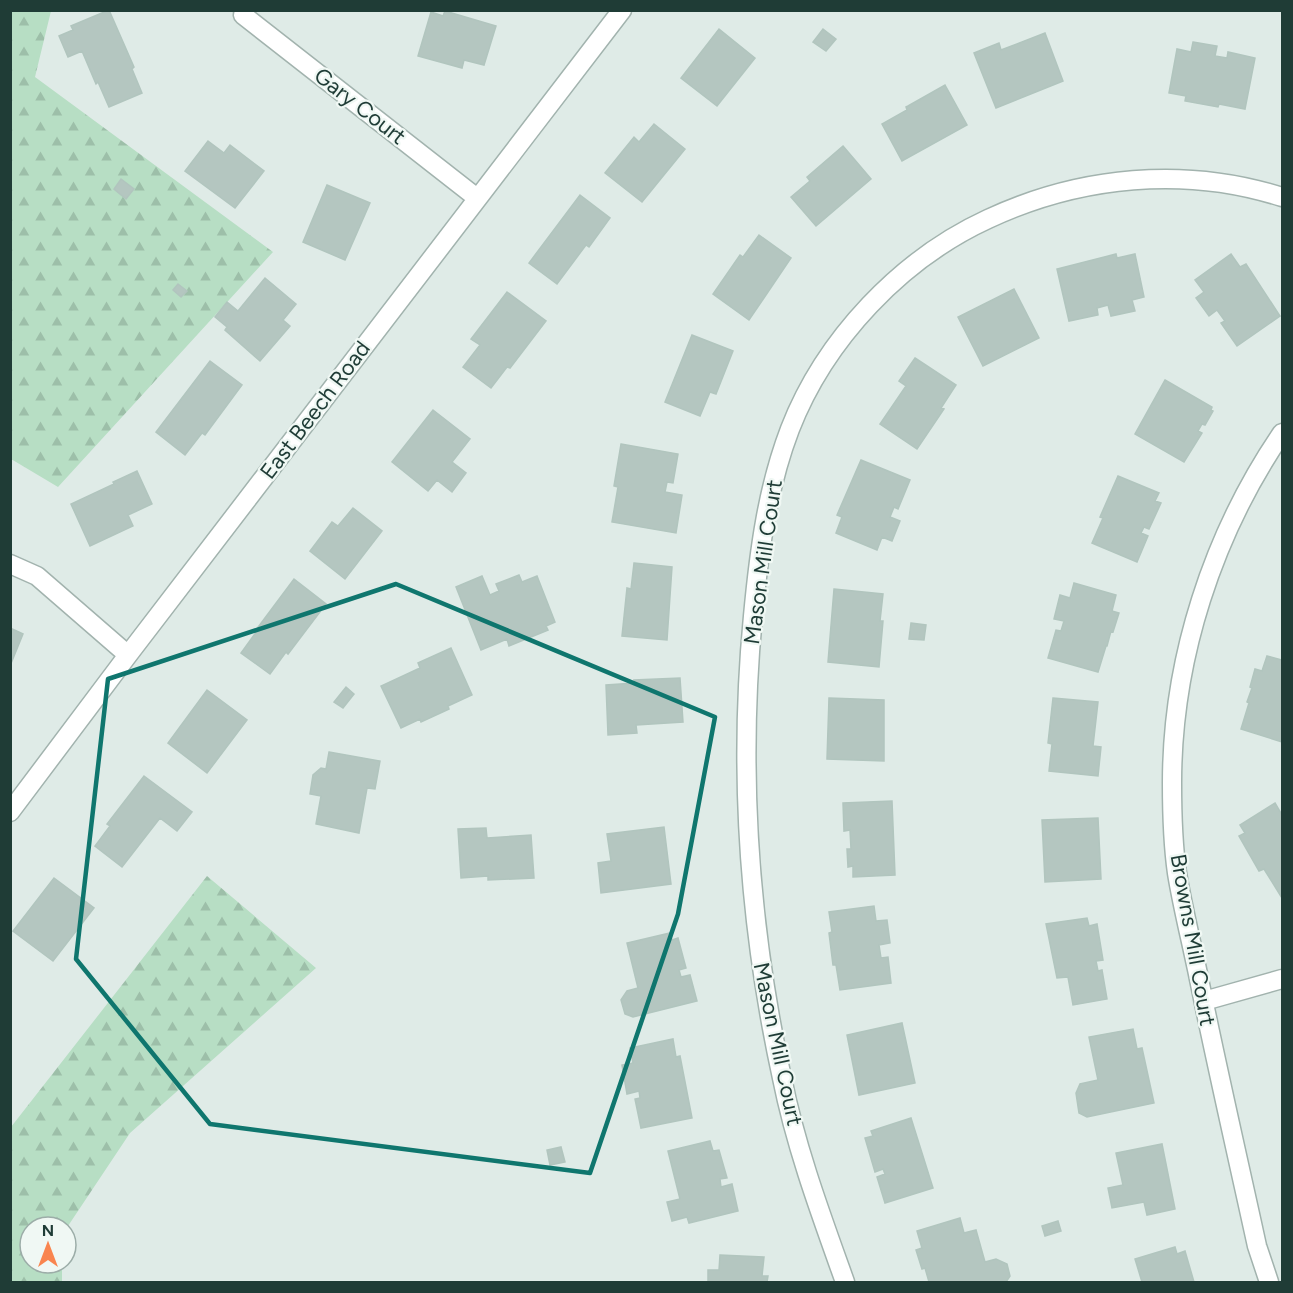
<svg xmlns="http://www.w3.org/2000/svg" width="1293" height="1293" viewBox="0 0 1293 1293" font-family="Figtree,sans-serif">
<defs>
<pattern id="forest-firs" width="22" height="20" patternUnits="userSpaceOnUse" patternTransform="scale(1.5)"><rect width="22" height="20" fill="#b7dec4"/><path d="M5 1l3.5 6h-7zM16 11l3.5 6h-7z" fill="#9dbfa9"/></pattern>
</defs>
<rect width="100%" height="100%" fill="#dfebe7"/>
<path fill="url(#forest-firs)" d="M11,11H51L35,77L273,252L58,487L11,459Z
M207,876L316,968L130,1133L66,1229V1227H30V1263H62V1282H11V1127Z"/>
<path fill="#b4c6c0" stroke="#b1c5be" stroke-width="1.5" d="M109,10L134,67L132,69L142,93L109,107L98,82L96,84L82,51L68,57L59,36L73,30L71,26Z
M445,11L496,26L484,65L464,60L462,68L418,56L431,12L443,16Z
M719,29L755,58L717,106L681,78Z
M823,29L836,39L826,51L813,42Z
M1045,33L1063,81L996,108L974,53L999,43L1001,50Z
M1193,42L1217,46L1215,56L1227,58L1228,52L1255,58L1245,109L1219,104L1218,107L1185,101L1186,96L1169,93L1177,49L1191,52Z
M945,85L967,125L902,161L882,124L907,110L906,107L908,106Z
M654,124L685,149L642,202L605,173L634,137L639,142Z
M208,141L224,153L230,145L264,171L235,208L185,171Z
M843,146L871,179L816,226L791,197L810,181L807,177Z
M121,179L134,189L126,199L114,189Z
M327,185L370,203L345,260L303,242Z
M580,195L610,218L589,247L586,245L557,284L529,263Z
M759,235L791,258L749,320L713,294L740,255L743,257Z
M1116,254L1117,258L1135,254L1144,297L1132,300L1135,311L1111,316L1108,305L1097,308L1098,315L1069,321L1057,269Z
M1231,254L1240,267L1246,264L1280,316L1237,346L1221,323L1225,321L1217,310L1209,316L1196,298L1204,292L1195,280Z
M265,278L296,304L283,320L290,326L260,361L225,330L227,327L215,317L227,302L238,311Z
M178,284L187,291L181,297L173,290Z
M1014,289L1039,338L983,366L958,317Z
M507,292L546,321L510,368L507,367L491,388L463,367L480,345L471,339Z
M692,335L733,351L716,394L710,392L700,416L665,402Z
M915,358L956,385L941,408L944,409L917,449L880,424L906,386L899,381Z
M210,361L242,385L205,435L202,433L185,455L156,432Z
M1165,380L1212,407L1211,410L1213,411L1205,425L1202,424L1198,431L1202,433L1184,462L1135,434Z
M433,410L470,439L452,462L466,473L452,492L437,480L428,491L392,462Z
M621,444L678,454L673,483L667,482L665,492L682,495L676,533L612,522L618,487L614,486Z
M861,460L910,480L898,509L894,507L890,517L900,521L892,541L882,537L877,550L836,533L842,517L837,515Z
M137,471L152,504L128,515L133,526L90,546L71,504L114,484L113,482Z
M1118,476L1159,493L1155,501L1161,503L1149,529L1144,527L1141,533L1148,536L1137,562L1092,543L1103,518L1100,517Z
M353,508L382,531L345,579L310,551L332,522L338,526Z
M634,563L672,567L667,640L622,636L627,588L631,589Z
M519,575L522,582L537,576L555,622L546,626L548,630L509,646L507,639L481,650L456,587L482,576L490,595L499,591L496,584Z
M294,579L326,604L288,654L286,652L270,674L241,653L257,631L256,630Z
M1074,583L1116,595L1112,611L1119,613L1113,632L1111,631L1107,646H1106L1098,672L1048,658L1056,630L1061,631L1064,621L1054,619L1060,595L1070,598Z
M834,589L883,594L880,621H883L879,667L828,662Z
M911,623L926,625L924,640L909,639Z
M10,628L23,634L10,666Z
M451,648L472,695L448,706L449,709L421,722L420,719L401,728L381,686L420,668L418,663Z
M1267,656L1282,660V742L1241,729L1249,703L1247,702L1252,688L1250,687L1255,669L1262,671Z
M680,678L683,722L636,725L637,733L608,735L606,685L635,683L634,680Z
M346,687L354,694L343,708L334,702Z
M207,690L247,720L207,773L168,743Z
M829,698L884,700V761L827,759Z
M1053,698L1098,702L1093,746L1101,747L1098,776L1049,771L1052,744L1048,743Z
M329,752L380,761L375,789L367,788L359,833L316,824L321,796L310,794L313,775L321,768L326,769Z
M144,776L192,812L177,831L160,818L122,867L95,846L110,826L107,824Z
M892,801L895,875L853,877V866L848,867L847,849H851L850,830L844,831L843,803Z
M1275,803L1282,815V898L1264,869L1259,871L1239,836L1245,833L1240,825Z
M1098,818L1101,879L1045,882L1042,820Z
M664,827L671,884L601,893L598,863L611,861L607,834Z
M486,828L487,838L531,835L534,878L488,880V876L461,878L458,829Z
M54,878L94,908L53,961L13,931Z
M874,906L876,921L887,920L890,943L879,945L881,958L888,957L891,983L840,990L836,965H833L829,933L832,932L829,912Z
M1087,918L1089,926L1097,924L1103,960L1096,961L1098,971L1102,970L1107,999L1073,1005L1068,977L1057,978L1046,924Z
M670,933L672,940L678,938L686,968L679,970L681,977L690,975L697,1001L633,1017L625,1014L621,1000L627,991L638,988L627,943Z
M902,1023L915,1083L859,1095L847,1035Z
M1133,1029L1137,1049L1142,1048L1154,1103L1087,1117L1079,1113L1076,1093L1080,1084L1098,1080L1089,1037Z
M673,1039L676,1057L680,1056L692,1118L641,1128L635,1099L640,1098L639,1091L627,1094L622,1065L633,1063L630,1048Z
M911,1118L933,1188L885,1203L877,1177L885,1174L883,1169L875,1172L865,1138L873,1136L871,1131Z
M710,1141L713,1151L719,1150L727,1178L720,1179L721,1187L732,1184L738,1211L689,1223L687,1217L672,1221L667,1202L680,1199L668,1151Z
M1162,1144L1175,1209L1147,1215L1144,1202L1112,1208L1108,1188L1123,1185L1116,1153Z
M561,1147L565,1162L550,1165L547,1150Z
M960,1218L964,1233L976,1230L985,1262L996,1259L1007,1264L1010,1276L1006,1282H929L925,1268L922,1269L916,1250L922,1248L917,1231Z
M1058,1221L1061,1231L1045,1236L1042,1226Z
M1175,1247L1177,1254L1185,1251L1194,1282H1142L1135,1259Z
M720,1255L764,1257L762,1276H768L767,1282H708V1270H719Z"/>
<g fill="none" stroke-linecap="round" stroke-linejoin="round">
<g stroke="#a2b3ae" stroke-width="21">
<path id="minor" d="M243,15L477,198
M10,564L37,576L128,655
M10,812L128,655L622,10
M1204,1001L1282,979
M845,1282C821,1215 796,1148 782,1078C749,926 738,772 753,616C759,552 767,489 790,429C825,339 901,259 988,219C1080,176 1185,166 1282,197
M1269,1282L1257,1246C1238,1159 1218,1072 1200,984C1193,948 1183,910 1177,873C1173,845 1172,811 1172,783C1172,659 1213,534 1282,433"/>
</g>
<use href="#minor" stroke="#fff" stroke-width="18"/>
</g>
<path fill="none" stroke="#0f766e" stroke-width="4.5" stroke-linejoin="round" d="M396,584L715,717L678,914L590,1173L210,1124L76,959L108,679Z"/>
<g text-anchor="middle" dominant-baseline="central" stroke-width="4.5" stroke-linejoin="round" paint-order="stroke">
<g font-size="22" fill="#1f3c36" stroke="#f0f8f4">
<text transform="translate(360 106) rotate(38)">Gary Court</text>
<text transform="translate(315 410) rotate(-53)">East Beech Road</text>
<text transform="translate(763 562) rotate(-82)">Mason Mill Court</text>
<text transform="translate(1193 940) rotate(80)">Browns Mill Court</text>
<text transform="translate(778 1044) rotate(78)">Mason Mill Court</text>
</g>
</g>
<rect width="1293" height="1293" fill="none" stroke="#1f3c36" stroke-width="24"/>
<g transform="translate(48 1245)"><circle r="28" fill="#f0f8f4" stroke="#9cada8" stroke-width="1.5"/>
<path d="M0-4.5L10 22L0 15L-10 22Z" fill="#f9854f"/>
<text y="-9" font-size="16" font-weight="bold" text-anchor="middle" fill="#1f3c36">N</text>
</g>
</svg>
